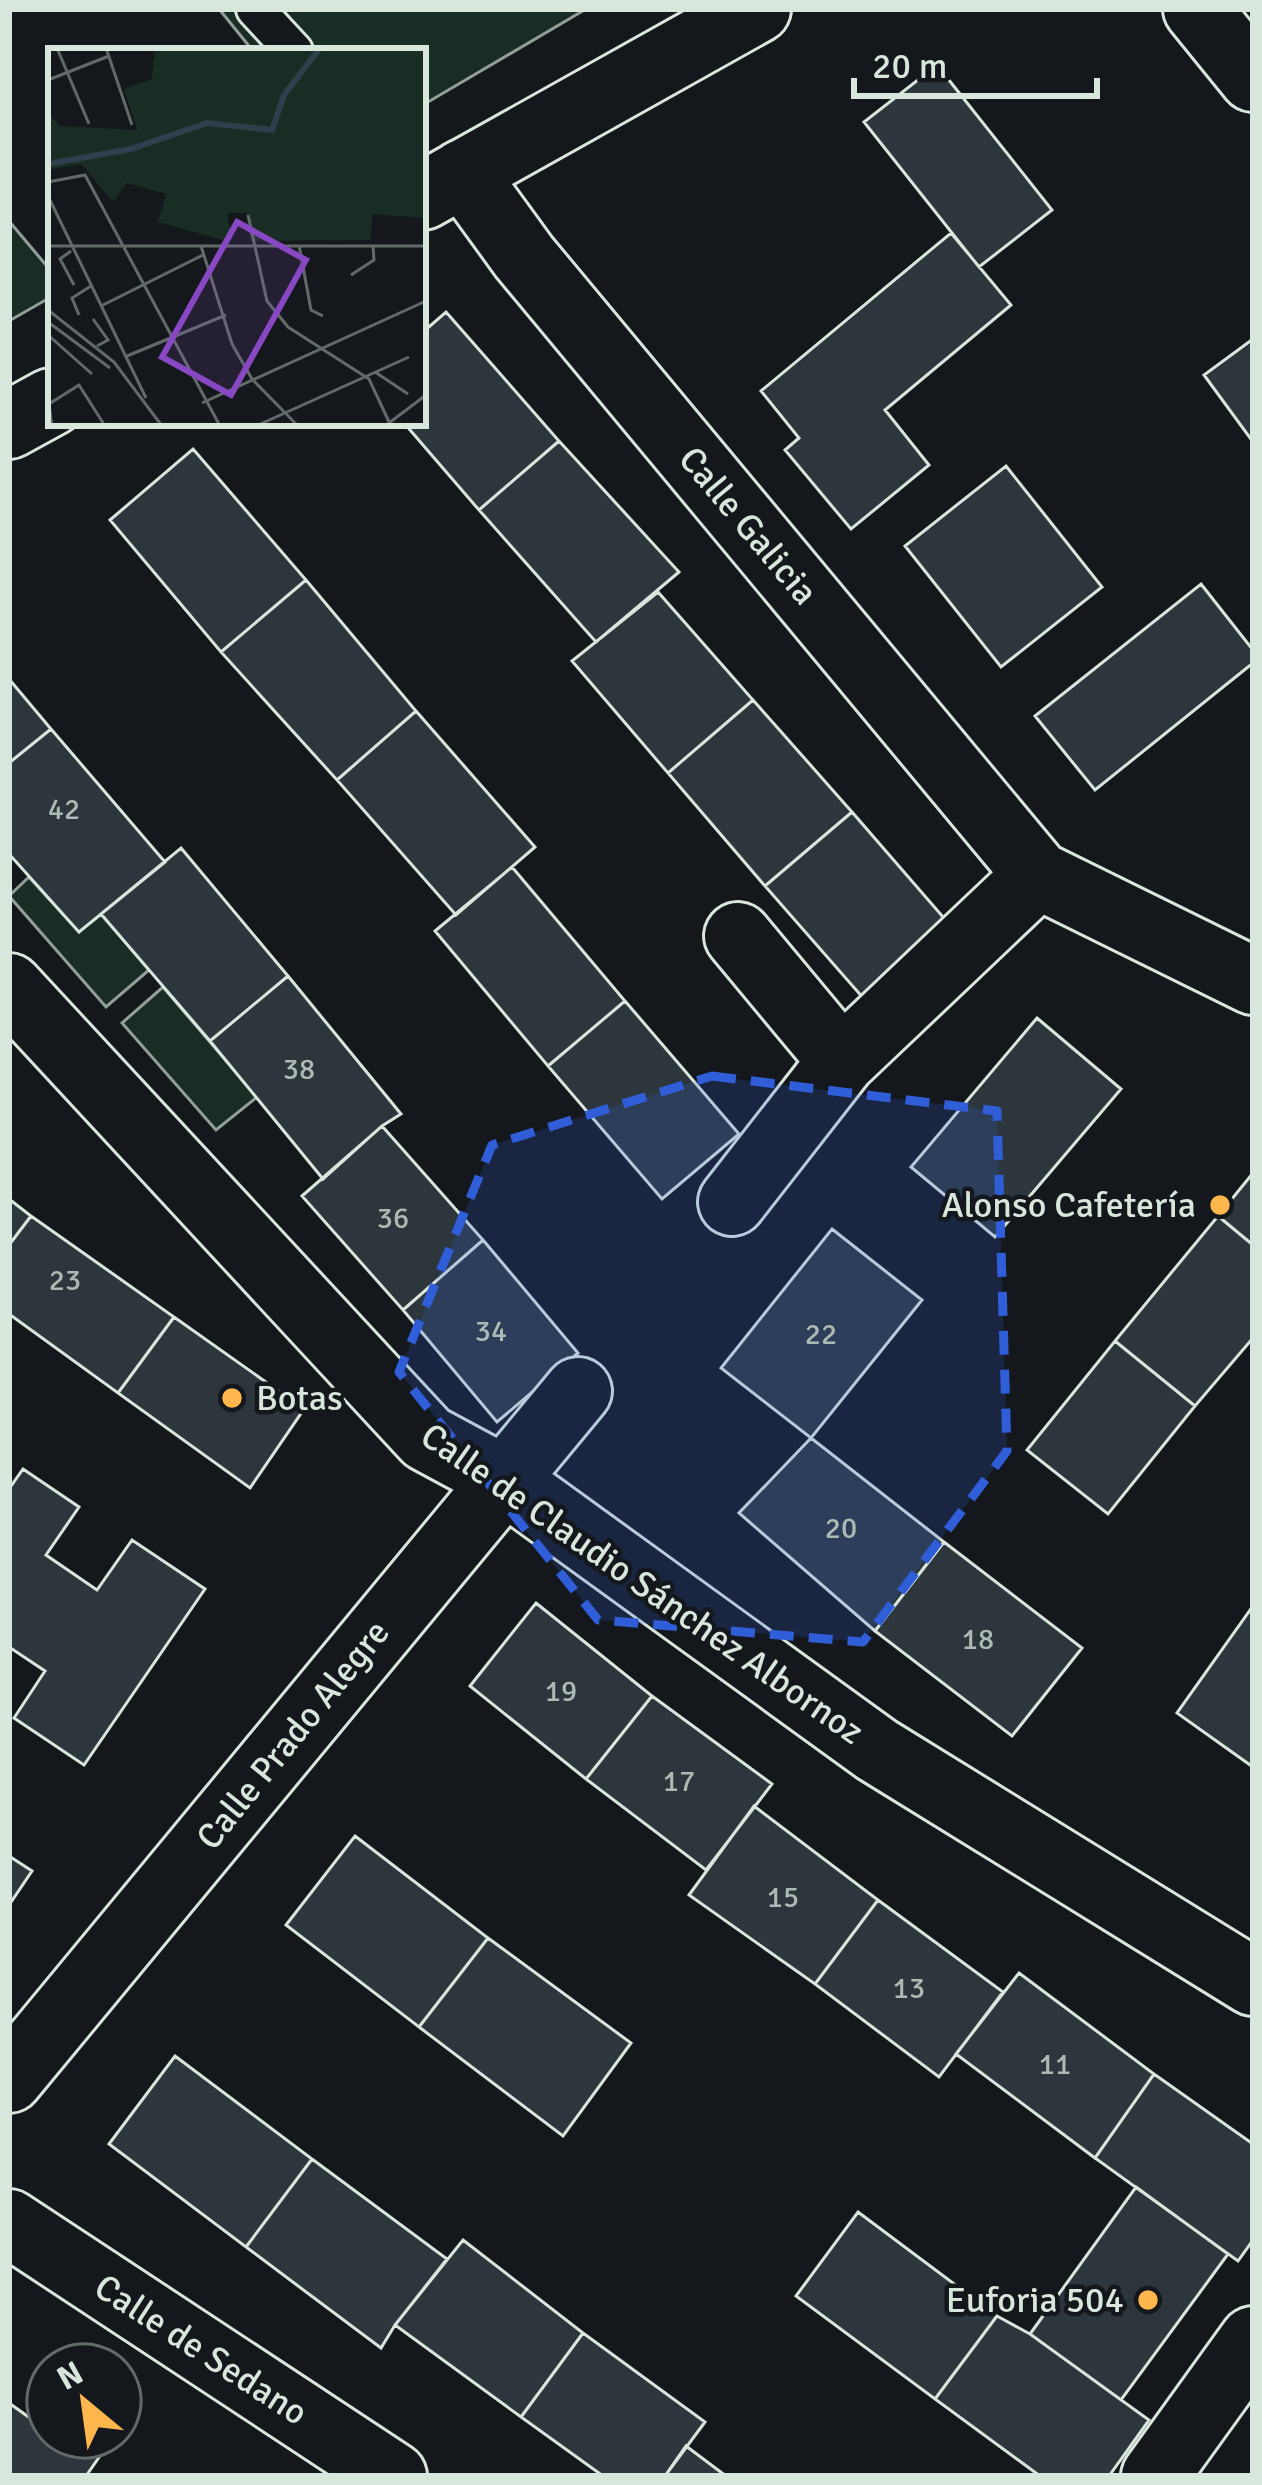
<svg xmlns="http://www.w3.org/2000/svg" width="1262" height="2485" viewBox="0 0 1262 2485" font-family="Signika,sans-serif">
<rect width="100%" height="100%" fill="#14181c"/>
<path fill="#1a2d24" stroke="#939e99" stroke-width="3" d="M219,9H586L423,105V51H253Z
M9,221L51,271V297L9,321Z
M29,877L79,932L101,914L149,970L106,1007L9,896Z
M163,987L257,1097L216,1130L122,1023Z"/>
<path fill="#2c363c" stroke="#d8e6dc" stroke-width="3" d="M937,65L1052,210L979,267L864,122Z
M951,233L1011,305L885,410L929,465L851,529L785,450L799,438L761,391Z
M446,312L559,441L479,510L404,423H423V332Z
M1253,339V442L1204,375Z
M559,441L679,572L596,642L479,510Z
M193,449L306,580L221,652L110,520Z
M1006,466L1102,587L1001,667L905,546Z
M306,580L416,711L337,780L221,652Z
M1201,584L1253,650V663L1095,790L1035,716Z
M658,592L753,700L668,773L572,661Z
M9,679L51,729L9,763Z
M753,700L852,812L765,886L668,773Z
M416,711L535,847L456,915L337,780Z
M51,729L165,862L79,932L9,854V763Z
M852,812L950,925L864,999L765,886Z
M181,848L288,976L210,1041L101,914Z
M512,867L625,1001L548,1066L435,931Z
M288,976L401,1114L382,1126L323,1179L210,1041Z
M625,1001L739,1134L662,1199L548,1066Z
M1037,1018L1121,1089L995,1237L911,1167Z
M382,1126L483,1240L403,1310L302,1196Z
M1253,1173V1245L1218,1216Z
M9,1199L31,1216L9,1245Z
M31,1216L174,1317L118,1393L9,1314V1245Z
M1218,1216L1253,1245V1338L1195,1406L1115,1341Z
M832,1229L922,1300L811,1438L721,1368Z
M483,1240L578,1353L497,1422L403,1310Z
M174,1317L304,1409L250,1488L118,1393Z
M1115,1341L1195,1406L1108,1514L1027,1450Z
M811,1438L944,1542L875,1631L739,1513Z
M23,1469L79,1507L46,1555L97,1590L132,1540L205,1589L84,1765L14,1718L45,1671L9,1647V1489Z
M944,1542L1082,1648L1012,1736L875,1631Z
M536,1603L652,1696L586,1779L470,1686Z
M1253,1606V1767L1177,1713Z
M652,1696L772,1784L706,1870L586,1779Z
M754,1806L878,1900L815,1984L689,1895Z
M355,1836L488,1938L419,2027L286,1925Z
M9,1856L32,1871L9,1905Z
M878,1900L1003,1992L939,2077L815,1984Z
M488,1938L631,2043L563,2136L419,2027Z
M1019,1973L1154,2074L1095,2158L956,2054Z
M175,2056L312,2159L246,2247L109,2144Z
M1154,2074L1253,2144V2240L1238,2261L1095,2158Z
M312,2159L447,2259L395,2325L381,2348L246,2247Z
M1136,2187L1228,2254L1121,2400L1030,2334Z
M858,2212L997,2316L935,2399L796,2296Z
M463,2240L583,2333L521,2417L395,2325Z
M997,2316L1030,2334L1149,2420L1109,2476H1040L935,2399Z
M583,2333L705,2422L665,2476H603L521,2417Z
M46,2392L48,2437H113L86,2476H9V2403L30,2418Z
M686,2446L726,2476H665Z"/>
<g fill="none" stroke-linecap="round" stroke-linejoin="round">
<g stroke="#d8e6dc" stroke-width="42">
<path id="service" d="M255,9L294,51"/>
</g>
<g stroke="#d8e6dc" stroke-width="72">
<path id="minor" d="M1197,9L1253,78
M463,173L524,257L1038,875L1253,981
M738,936L842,1061
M9,987L427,1438L503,1479L877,1750L1253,1982
M732,1202L842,1061L1038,875
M9,2079L578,1391
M9,2223L393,2476
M1155,2476L1253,2340"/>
</g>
<g stroke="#d8e6dc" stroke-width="72">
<path id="tertiary" d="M423,196L757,9
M9,425L51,402"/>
</g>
<use href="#service" stroke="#14181c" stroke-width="36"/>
<use href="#minor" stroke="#14181c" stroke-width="66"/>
<use href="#tertiary" stroke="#14181c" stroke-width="66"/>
</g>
<path fill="#305dd8" fill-opacity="0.2" stroke="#305dd8" stroke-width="9" stroke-dasharray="24 15" stroke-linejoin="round" d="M712,1076L997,1111L1007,1451L863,1642L598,1620L399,1372L492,1145Z"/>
<g fill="#ffb74d" stroke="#14181c" stroke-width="4.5">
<circle cx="1220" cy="1205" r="12"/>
<circle cx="232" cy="1398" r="12"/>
<circle cx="1148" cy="2300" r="12"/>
</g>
<g text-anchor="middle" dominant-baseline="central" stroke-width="9" stroke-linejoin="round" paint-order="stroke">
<g font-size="30" fill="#adbab4">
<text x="64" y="809">42</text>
<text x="299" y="1069">38</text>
<text x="393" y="1218">36</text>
<text x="65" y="1280">23</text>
<text x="491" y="1331">34</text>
<text x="821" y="1334">22</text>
<text x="841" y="1528">20</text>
<text x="978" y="1639">18</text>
<text x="561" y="1691">19</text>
<text x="679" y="1781">17</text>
<text x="783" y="1897">15</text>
<text x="909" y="1988">13</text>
<text x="1055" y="2064">11</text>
</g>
<g font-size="36" fill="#d8e6dc" stroke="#14181c">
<text transform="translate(748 526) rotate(50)">Calle Galicia</text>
<text transform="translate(642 1584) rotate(35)">Calle de Claudio Sánchez Albornoz</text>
<text transform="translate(293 1735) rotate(-51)">Calle Prado Alegre</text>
<text transform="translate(201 2350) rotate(33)">Calle de Sedano</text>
</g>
<g font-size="36" fill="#d8e6dc" stroke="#14181c" text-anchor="end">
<text x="1196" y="1205">Alonso Cafetería</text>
<text x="256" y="1398" text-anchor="start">Botas</text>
<text x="1124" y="2300">Euforia 504</text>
</g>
</g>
<g transform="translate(48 48)">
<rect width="378" height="378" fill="#14181c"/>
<path d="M107,0H378V170L324,166L323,192L202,193L198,165H179L184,192H175L110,174L118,146L79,135L65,154L33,116L0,122V66L12,78L89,82L76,41L104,31Z" fill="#1a2d24"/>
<path fill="none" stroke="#2f3f4d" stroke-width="6" d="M0,116L83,101L159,75L224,82L236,47L272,0"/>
<path fill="none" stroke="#626a69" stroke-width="3" d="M9,0L41,76M58,0L84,77M0,32L61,8M0,134L37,127L172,378M0,148L98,350M200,167L219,253L240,279L321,331L343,378M251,197L263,262L275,268M0,198H378M153,198L184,296L204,331L250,378M23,203L12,211L26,237M303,227L326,212L325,198M53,258L155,207M0,262L66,314L114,378M31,267L24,250L43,238M45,271L60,292L49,298M0,274L62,320M0,287L44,326M79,308L178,267M327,324L360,346M154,355L378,253M4,378L1,356L31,337L57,378M208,378L361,309M337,378L378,347"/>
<path fill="#8948c3" fill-opacity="0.15" stroke="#8948c3" stroke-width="6" d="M189,174L258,212L183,347L114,309Z"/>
<rect width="378" height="378" fill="none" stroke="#d8e6dc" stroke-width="6"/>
</g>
<rect width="1262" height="2485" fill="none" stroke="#d8e6dc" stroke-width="24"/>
<g transform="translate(84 2401) rotate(331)"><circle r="57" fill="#14181c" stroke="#626a69" stroke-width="3"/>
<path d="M0-9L21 45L0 30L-21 45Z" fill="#ffb74d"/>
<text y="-18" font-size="33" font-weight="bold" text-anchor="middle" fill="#d8e6dc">N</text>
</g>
<path d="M854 78v18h243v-18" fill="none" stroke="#d8e6dc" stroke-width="6"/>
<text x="872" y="78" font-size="36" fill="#d8e6dc" stroke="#14181c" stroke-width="9" paint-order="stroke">20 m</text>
</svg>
